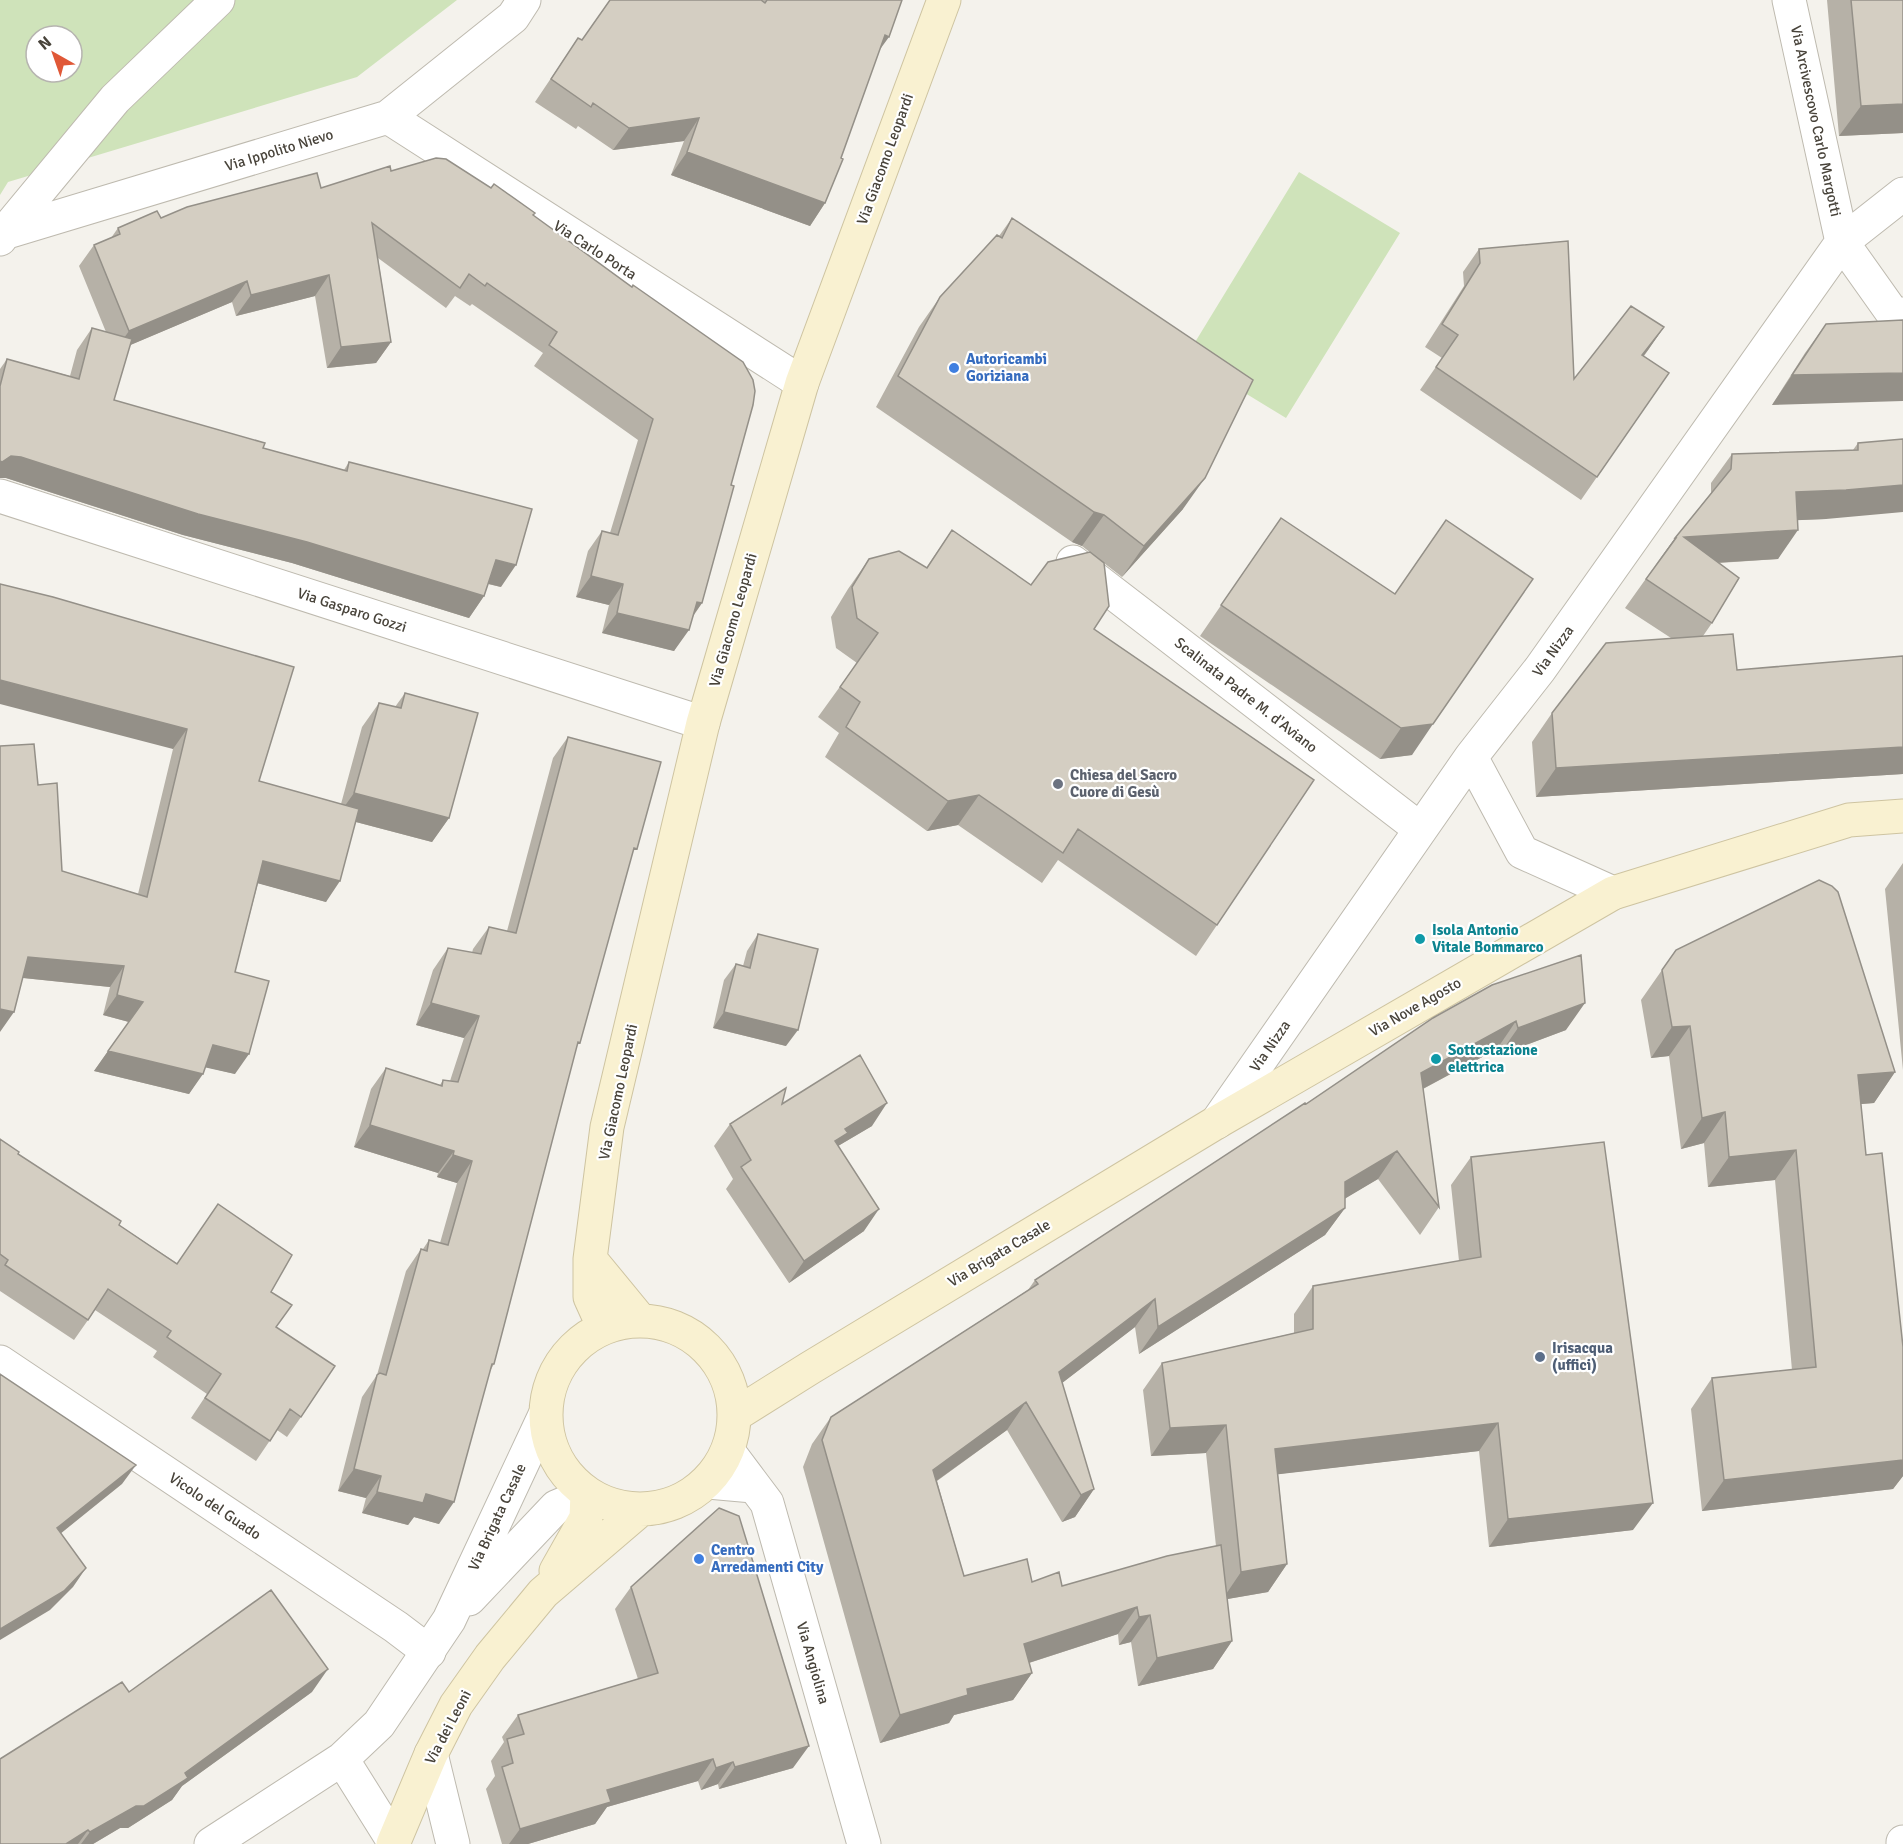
<svg xmlns="http://www.w3.org/2000/svg" width="1903" height="1844" viewBox="0 0 1903 1844" font-family="Signika,sans-serif">
<rect width="100%" height="100%" fill="#f4f2ec"/>
<path fill="#cfe3ba" fill-rule="evenodd" d="M0,0H457L357,77L8,182L0,195ZM36,36H72V72H36Z
M1299,172L1400,233L1286,418L1186,357Z"/>
<g fill="none" stroke-linecap="round" stroke-linejoin="round">
<g stroke="#bebaaf" stroke-width="35">
<path id="minor" d="M1789,0L1842,242L1893,314H1903
M388,117L802,383
M4,233L115,99L218,0
M0,239L4,233L388,117L513,17L524,0
M0,496L703,723
M1073,562L1420,829
M1471,757L1522,852L1613,893
M1217,1122L1471,757L1540,669L1842,242L1903,194
M0,1362L396,1627L429,1652
M728,1451L767,1503L864,1844
M708,1482L753,1486
M431,1754L453,1844
M1903,1844V1842"/>
</g>
<g stroke="#bebaaf" stroke-width="35">
<path id="tertiary" d="M469,1599L556,1507L587,1494
M342,1759L394,1842
M211,1844L342,1759L379,1724L449,1620L545,1415"/>
</g>
<g stroke="#cec4a1" stroke-width="35">
<path id="secondary" d="M590,1259L641,1321
M546 1415a94 94 0 1 1 188 0a94 94 0 1 1-188 0Z
M604,1328L590,1297V1259L607,1127L703,723L802,383L944,0
M735,1415L810,1368L1217,1122L1613,893L1849,820L1903,816
M556,1571L586,1518L587,1494
M393,1844L431,1754L456,1705L490,1657L543,1593L640,1510"/>
</g>
<use href="#minor" stroke="#fff" stroke-width="33"/>
<use href="#tertiary" stroke="#fff" stroke-width="33"/>
<use href="#secondary" stroke="#f9f1d1" stroke-width="33"/>
</g>
<path fill="#b6b1a7" d="M610,0H902L879,50L825,203L810,226L671,175L684,141L613,150L578,126L576,129L535,102L578,38L582,40Z
M1827,0H1903V133L1839,136Z
M391,171L533,215L731,485L702,603L694,615L674,651L602,633L609,605L576,597L588,551L602,531L610,533L638,440L534,366L543,353L472,304L470,306L455,296L446,308L378,258L391,342L376,363L327,368L315,296L236,316L232,302L130,345L114,400L263,448L344,470L349,462L501,587L488,584L484,596L469,618L292,563L183,535L6,478H0V369L7,359L70,376L77,350L92,328L106,332L79,266L94,245L111,238L118,228L161,218L321,188Z
M1012,218L1183,509L1122,577L1082,546L1072,542L876,407L919,327L940,297L999,236Z
M1479,249L1574,379L1664,327L1644,356L1669,373L1581,500L1420,390L1442,358L1425,347L1464,286L1463,272Z
M1903,320L1772,405L1805,353L1826,324Z
M1903,439L1826,519L1798,520L1778,559L1719,563L1712,623L1703,636L1737,670L1903,656V774L1536,797L1532,742L1552,713L1671,638L1625,608L1675,538L1711,493V483L1732,454L1853,450L1858,443Z
M1281,518L1395,594L1446,520L1412,755L1380,759L1200,636Z
M952,530L1094,629L1217,925L1196,956L1058,860L1042,883L958,825L927,831L825,757L839,733L818,717L857,663L836,648L831,617L848,589L869,559L926,568Z
M0,584L259,781L341,804L362,727L379,703L395,707L405,693L449,818L432,842L356,822L326,902L258,883L235,972V1074L206,1067L189,1094L94,1071L129,1022L103,1015L110,987L23,978L38,785L62,871L138,894L173,749Z
M568,737L631,857L576,1049L494,1364L490,1371L439,1524L414,1517L408,1525L362,1513L366,1498L338,1491L362,1397L377,1375L406,1271L421,1249H423L429,1240L440,1243L457,1183L437,1177L438,1173L354,1147L371,1089L386,1068L440,1085L443,1080L450,1081L464,1038L416,1025L433,970L448,948L472,953L473,949L489,927L507,931L553,758Z
M1903,863V1070L1885,889Z
M758,934L786,1046L713,1028L724,980L736,964L743,966L747,951Z
M1676,950L1895,1072L1874,1103L1861,1104L1866,1155L1903,1347V1476L1893,1489L1702,1511L1691,1409L1712,1378L1792,1370L1775,1180L1708,1187L1704,1143L1681,1149L1669,1056L1651,1058L1641,1000Z
M1492,985L1566,1030L1499,1055L1497,1049L1423,1089L1439,1207L1420,1235L1378,1179L1345,1198V1208L1325,1235L1139,1354L1135,1327L1062,1383L1094,1489L1075,1517L1062,1522L1007,1430L937,1481L964,1576L1032,1582L1062,1586L1216,1546L1206,1453L1151,1456L1143,1390L1162,1363L1294,1333V1314L1313,1286L1459,1261L1451,1185L1471,1157L1633,1530L1489,1547L1479,1451L1278,1474L1287,1564L1268,1592L1227,1599L1232,1641L1213,1669L1138,1686L1131,1642L1119,1645L1118,1634L1029,1663L1032,1673L1013,1700L954,1715L949,1723L880,1743L803,1467L812,1444L831,1417L1028,1290L1035,1280Z
M782,1104L872,1126L838,1146L864,1231L789,1283L726,1189L733,1179L714,1146L730,1124Z
M0,1139L18,1154L119,1225L177,1263L271,1292L276,1327L301,1417L287,1437L277,1430L256,1461L191,1418L207,1394L153,1357L157,1351L95,1310L74,1340L0,1291Z
M631,1587L793,1768L719,1789L718,1784L701,1790L698,1781L607,1807L595,1824L528,1844H502L486,1789L495,1776L491,1761L504,1742L502,1737L518,1715L638,1679L615,1609Z
M312,1692L182,1786L172,1800L128,1828H120L93,1844H0Z"/>
<path fill="#949088" d="M885,35L889,37L873,59Z
M1903,104V133L1839,136L1861,106Z
M699,118L684,141L613,150L629,128Z
M687,152L825,203L810,226L671,175Z
M329,275L315,296L236,316L251,295Z
M247,281L232,302L114,352L129,331Z
M1664,327L1648,350L1626,378L1642,355Z
M391,342L376,363L327,368L341,347Z
M1903,373V401L1772,405L1792,375Z
M11,456L21,457L307,542L484,596L469,618L292,563L183,535L6,478H0V461Z
M1205,478L1183,509L1122,577L1144,546Z
M1903,485V512L1826,519L1776,521L1796,492Z
M1094,512L1104,515L1082,546L1072,542Z
M1798,530L1778,559L1663,566L1684,537Z
M1675,538H1676L1654,567Z
M496,560L516,565L501,587L481,582Z
M591,576L623,584L609,605L576,597Z
M697,602L702,603L687,624Z
M617,613L689,630L674,651L602,633Z
M0,680L187,729L173,749L0,704Z
M1433,724L1412,755L1380,759L1401,728Z
M1903,747V774L1536,797L1556,768Z
M354,793L449,818L432,842L337,817Z
M979,795L958,825L927,831L948,801Z
M263,861L340,881L326,902L249,881Z
M28,957L124,966L110,987L14,977Z
M117,995L143,1002L129,1022L103,1015Z
M431,1003L479,1016L464,1038L416,1025Z
M1585,1003L1566,1030L1499,1055L1518,1028Z
M0,1009L14,1012L0,1032Z
M724,1012L798,1030L786,1046L713,1028Z
M1516,1021L1497,1049L1402,1100L1421,1073Z
M1690,1026L1669,1056L1651,1058L1672,1027Z
M213,1045L249,1054L235,1074L199,1066Z
M108,1051L203,1074L189,1094L94,1071Z
M1895,1072L1874,1103L1837,1106L1858,1075Z
M887,1103L872,1126L838,1146L835,1141L845,1129Z
M1725,1112L1704,1143L1681,1149L1702,1118Z
M370,1125L454,1151L438,1173L354,1147Z
M1796,1150L1775,1180L1708,1187L1729,1157Z
M1397,1151L1378,1179L1326,1210L1345,1182Z
M453,1155L472,1161L457,1183L437,1177Z
M1345,1208L1325,1235L1139,1354L1158,1327Z
M879,1209L864,1231L789,1283L804,1261Z
M1155,1299L1135,1327L1040,1400L1059,1372Z
M1026,1402L1007,1430L914,1497L933,1470Z
M1498,1423L1479,1451L1255,1477L1275,1449Z
M1226,1425L1206,1453L1151,1456L1170,1428Z
M1903,1460V1476L1893,1489L1702,1511L1724,1480Z
M136,1465L122,1484L44,1547L57,1528Z
M354,1469L381,1476L366,1498L338,1491Z
M1094,1489L1075,1517L1062,1522L1081,1495Z
M377,1492L426,1494L454,1502L439,1524L414,1517L408,1525L362,1513Z
M1653,1503L1633,1530L1489,1547L1508,1519Z
M1287,1564L1268,1592L1222,1600L1241,1572Z
M86,1568L73,1587L50,1610L0,1640V1629Z
M1137,1607L1118,1634L1004,1671L1024,1644Z
M1150,1615L1131,1642L1119,1645L1139,1617Z
M1232,1641L1213,1669L1138,1686L1157,1658Z
M328,1669L312,1692L182,1786L172,1800L128,1828H120L93,1844H81L90,1832L185,1773Z
M1032,1673L1013,1700L954,1715L949,1723L880,1743L900,1715L967,1689Z
M809,1746L793,1768L719,1789L735,1767Z
M713,1759L698,1781L607,1807L595,1824L528,1844H509L520,1829L607,1790Z
M733,1762L718,1784L701,1790L716,1768Z
M88,1830L78,1844H66Z"/>
<path fill="#d4cec2" stroke="#949088" stroke-width="1.5" d="M610,0H761L765,3L767,0H902L889,37L885,35L841,158L843,159L825,203L687,152L699,118L629,128L593,103L591,107L551,79L578,38L582,40Z
M1851,0H1903V104L1861,106Z
M436,158L446,159L491,188L494,184L535,213L533,215L632,287L633,285L743,362L753,380L755,391L753,405L731,485L734,486L702,603L697,602L689,630L617,613L623,584L591,576L602,531L618,535L653,419L549,345L557,332L487,283L485,286L469,274L460,288L372,223L391,342L341,347L329,275L251,295L247,281L129,331L94,245L120,234L118,228L157,211L161,218L187,207L317,173L321,188L390,166L391,171Z
M1012,218L1253,380L1205,478L1144,546L1104,515L1094,512L898,376L940,297L997,235L1002,238Z
M1568,241L1574,379L1631,306L1664,327L1642,355L1669,373L1597,477L1436,367L1458,335L1442,324L1480,263L1479,249Z
M1903,320V373L1792,375L1826,324Z
M92,328L132,339L114,400L265,443L263,448L347,471L349,462L532,509L516,565L496,560L484,596L307,542L198,514L21,457L11,456L2,462L0,461V386L7,359L79,379Z
M1903,439V485L1846,490L1796,492L1798,530L1684,537L1739,578L1712,623L1646,579L1676,538H1675L1731,469L1732,454L1858,450V443Z
M1281,518L1395,594L1446,520L1533,579L1433,724L1401,728L1221,605Z
M952,530L1031,585L1048,562L1090,552L1104,563L1109,606L1094,629L1314,780L1217,925L1078,829L1063,853L979,795L948,801L846,727L860,702L840,687L878,633L857,618L852,587L869,559L899,551L927,568Z
M0,584L53,597L294,667L259,781L359,809L340,881L263,861L235,972L269,981L249,1054L213,1045L203,1074L108,1051L143,1002L117,995L124,966L28,957L14,1012L0,1009V746L34,744L38,785L57,783L62,871L147,897L187,729L0,680Z
M1733,634L1737,670L1903,656V747L1556,768L1552,713L1606,643Z
M405,693L478,713L449,818L354,793L379,703L401,708Z
M568,737L661,762L637,849L634,848L580,1043L578,1042L494,1364H492L454,1502L426,1494L423,1503L377,1492L381,1476L354,1469L377,1375L380,1373L386,1375L421,1249L427,1251L429,1240L448,1245L472,1161L453,1155L454,1151L370,1125L386,1068L442,1086L443,1080L458,1082L479,1016L431,1003L448,948L481,954L489,927L516,933Z
M1819,880L1832,886L1838,892L1895,1072L1858,1075L1866,1155L1882,1153L1903,1347V1460L1724,1480L1712,1378L1816,1367L1796,1150L1729,1157L1725,1112L1702,1118L1690,1026L1672,1027L1662,970L1676,950Z
M758,934L818,949L798,1030L724,1012L736,964L750,968Z
M1581,955L1585,1003L1518,1028L1516,1021L1421,1073L1439,1207L1397,1151L1345,1182V1208L1158,1327L1155,1299L1059,1372L1094,1489L1081,1495L1026,1402L933,1470L964,1576L1027,1559L1032,1582L1059,1572L1062,1586L1167,1556L1221,1545L1232,1641L1157,1658L1150,1615L1139,1617L1137,1607L1024,1644L1032,1673L967,1689L968,1695L900,1715L822,1440L831,1417L1038,1284L1035,1280L1305,1103L1306,1104L1433,1018L1492,985Z
M860,1055L887,1103L845,1129L848,1133L835,1141L879,1209L804,1261L741,1167L751,1160L730,1124L786,1088L782,1104Z
M0,1139L19,1152L18,1154L121,1221L119,1225L177,1264L218,1204L292,1255L271,1292L292,1305L276,1327L335,1366L301,1417L290,1409L270,1441L205,1398L221,1374L167,1337L171,1331L108,1289L88,1320L5,1265L8,1260L0,1254Z
M1604,1142L1653,1503L1508,1519L1498,1423L1275,1449L1287,1564L1241,1572L1226,1425L1170,1428L1162,1363L1313,1329V1286L1481,1257L1471,1157Z
M0,1374L136,1465L57,1528L86,1568L64,1591L0,1629Z
M719,1508L739,1516L809,1746L735,1767L733,1762L716,1768L713,1759L607,1790L611,1802L520,1829L502,1767L513,1763L507,1739L524,1734L518,1715L658,1673L631,1587Z
M271,1590L328,1669L185,1773L188,1778L144,1806H136L90,1832L88,1830L66,1844H0V1759L122,1682L129,1692Z"/>
<g fill="#3f7fe0" stroke="#fff" stroke-width="2">
<circle cx="954" cy="368" r="6"/>
<circle cx="699" cy="1559" r="6"/>
</g>
<circle fill="#6b7280" stroke="#fff" stroke-width="2" cx="1058" cy="784" r="6"/>
<g fill="#0f9aa8" stroke="#fff" stroke-width="2">
<circle cx="1420" cy="939" r="6"/>
<circle cx="1436" cy="1059" r="6"/>
</g>
<circle fill="#5c6f8a" stroke="#fff" stroke-width="2" cx="1540" cy="1357" r="6"/>
<g text-anchor="middle" dominant-baseline="central" stroke-width="4.5" stroke-linejoin="round" paint-order="stroke">
<g font-size="15" fill="#48433a" stroke="#fff">
<text transform="translate(1816 121) rotate(78)">Via Arcivescovo Carlo Margotti</text>
<text transform="translate(279 150) rotate(-17)">Via Ippolito Nievo</text>
<text transform="translate(885 159) rotate(-70)">Via Giacomo Leopardi</text>
<text transform="translate(595 250) rotate(33)">Via Carlo Porta</text>
<text transform="translate(352 610) rotate(18)">Via Gasparo Gozzi</text>
<text transform="translate(733 620) rotate(-74)">Via Giacomo Leopardi</text>
<text transform="translate(1553 651) rotate(-54)">Via Nizza</text>
<text transform="translate(1246 695) rotate(38)">Scalinata Padre M. d'Aviano</text>
<text transform="translate(1415 1007) rotate(-30)">Via Nove Agosto</text>
<text transform="translate(1270 1046) rotate(-55)">Via Nizza</text>
<text transform="translate(618 1092) rotate(-78)">Via Giacomo Leopardi</text>
<text transform="translate(999 1253) rotate(-31)">Via Brigata Casale</text>
<text transform="translate(215 1506) rotate(34)">Vicolo del Guado</text>
<text transform="translate(497 1517) rotate(-65)">Via Brigata Casale</text>
<text transform="translate(813 1663) rotate(74)">Via Angiolina</text>
<text transform="translate(448 1727) rotate(-62)">Via dei Leoni</text>
</g>
<g font-size="15" font-weight="bold" fill="#366cbe" stroke="#fff" text-anchor="start">
<text x="966" y="359">Autoricambi<tspan x="966" dy="17">Goriziana</tspan></text>
<text x="711" y="1550">Centro<tspan x="711" dy="17">Arredamenti City</tspan></text>
</g>
<g font-size="15" font-weight="bold" fill="#5b616d" stroke="#fff" text-anchor="start">
<text x="1070" y="775">Chiesa del Sacro<tspan x="1070" dy="17">Cuore di Gesù</tspan></text>
</g>
<g font-size="15" font-weight="bold" fill="#0d838f" stroke="#fff" text-anchor="start">
<text x="1432" y="930">Isola Antonio<tspan x="1432" dy="17">Vitale Bommarco</tspan></text>
<text x="1448" y="1050">Sottostazione<tspan x="1448" dy="17">elettrica</tspan></text>
</g>
<g font-size="15" font-weight="bold" fill="#4e5e75" stroke="#fff" text-anchor="start">
<text x="1552" y="1348">Irisacqua<tspan x="1552" dy="17">(uffici)</tspan></text>
</g>
</g>
<g transform="translate(54 54) rotate(320)"><circle r="28" fill="#ffffff" stroke="#b6b4b0" stroke-width="1.5"/>
<path d="M0-4.5L10 22L0 15L-10 22Z" fill="#e05837"/>
<text y="-9" font-size="16" font-weight="bold" text-anchor="middle" fill="#48433a">N</text>
</g>
</svg>
